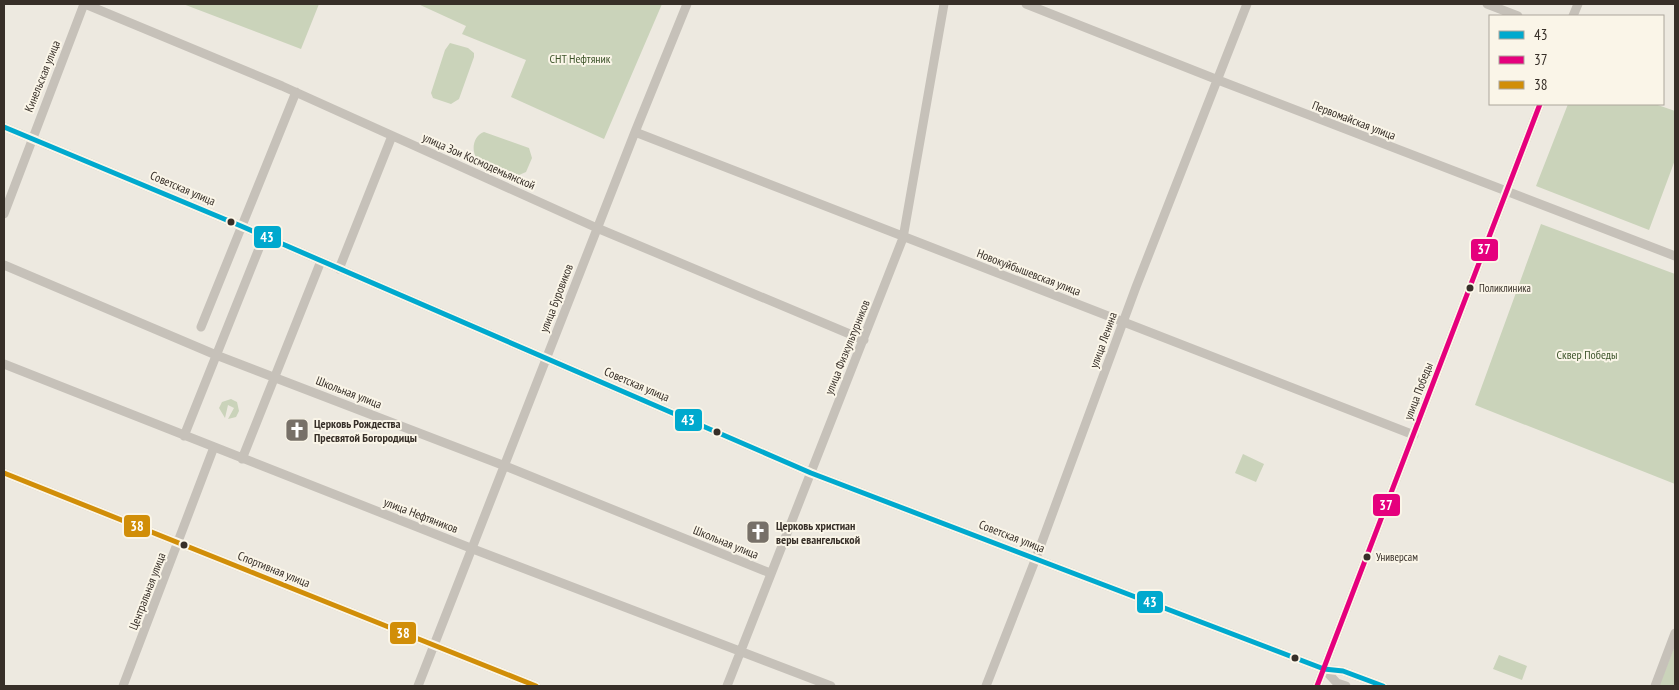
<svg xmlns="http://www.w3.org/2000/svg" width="1679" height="690" viewBox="0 0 1679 690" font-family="'PT Sans Narrow',sans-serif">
<rect width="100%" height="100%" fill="#ede9e0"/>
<path fill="#cad3ba" d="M183,4H319L301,49Z
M418,4H662L604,139L511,97L526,60L462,34L466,26Z
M450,43L468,48L474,53V57L459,99L451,104L433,98L431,93L445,50Z
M1568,104H1655L1675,111V160L1649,230L1536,186Z
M484,132L529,148L532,158L526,172L519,175L476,157C471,149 474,135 484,132Z
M1541,224L1675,274V484L1475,405Z
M231,399L237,402L239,411L236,417L228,419L234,408L228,405L225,418L219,408L222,402Z
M1243,454L1264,464L1256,482L1235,473Z
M1675,645V683L1674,686H1659Z
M1499,655L1527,666L1522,680L1493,669Z"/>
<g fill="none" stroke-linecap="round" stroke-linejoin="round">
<path stroke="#c6c1b9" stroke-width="9" d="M85,4L282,86L597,228L864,340
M1026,4L1218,80L1675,256
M1487,4L1518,16
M1573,16L1578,4
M4,127L241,226L811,473L1324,669L1343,671L1383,686
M635,132L1414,435
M4,214L84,4
M4,265L216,355L505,466L770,573
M339,269L392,136
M201,327L296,92
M4,364L473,549L831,686
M184,436L264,236
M242,459L321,261
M4,473L536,686
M1324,669L1337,683L1346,686
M123,686L214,447
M418,686L635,132L687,4
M727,686L903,238L944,4
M986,686L1036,558L1136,287L1247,4
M1317,686L1540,104
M1655,686L1675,633"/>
<g stroke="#faf5e8" stroke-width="9">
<path id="bus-1" d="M4,127L241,226L811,473L1324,669L1343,671L1383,686"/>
</g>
<g stroke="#faf5e8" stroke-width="9">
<path id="bus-2" d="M1317,686L1540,104"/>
</g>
<g stroke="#faf5e8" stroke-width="9">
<path id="bus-3" d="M4,473L536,686"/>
</g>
<use href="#bus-1" stroke="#00a9ce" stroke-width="5"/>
<use href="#bus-2" stroke="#e5007d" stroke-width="5"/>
<use href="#bus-3" stroke="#d18e08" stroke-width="5"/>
</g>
<defs>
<g id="church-square" transform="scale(1.25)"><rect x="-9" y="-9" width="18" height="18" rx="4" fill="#777068" stroke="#faf5e8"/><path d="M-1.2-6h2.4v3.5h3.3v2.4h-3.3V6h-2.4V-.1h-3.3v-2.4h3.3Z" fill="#fff"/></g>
</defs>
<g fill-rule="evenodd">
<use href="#church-square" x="297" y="430"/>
<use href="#church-square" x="758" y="532"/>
</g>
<g fill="#372f28" stroke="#faf5e8" stroke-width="2">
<circle cx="231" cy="222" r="4.5"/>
<circle cx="1470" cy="288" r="4.5"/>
<circle cx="717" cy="432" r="4.5"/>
<circle cx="184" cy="545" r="4.5"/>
<circle cx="1367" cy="557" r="4.5"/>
<circle cx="1295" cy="658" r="4.5"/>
</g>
<g text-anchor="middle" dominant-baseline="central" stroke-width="4" stroke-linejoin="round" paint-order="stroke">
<g font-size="11" fill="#372f28" stroke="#faf5e8" text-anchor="start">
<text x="1479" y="288">Поликлиника</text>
<text x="1376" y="557">Универсам</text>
</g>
<g font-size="12" fill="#3e552b" stroke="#faf5e8">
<text x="580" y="58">СНТ Нефтяник</text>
<text x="1587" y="354">Сквер Победы</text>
</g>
<g font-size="12" fill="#372f28" stroke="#faf5e8">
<text transform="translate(42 76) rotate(-68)">Кинельская улица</text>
<text transform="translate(1354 120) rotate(21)">Первомайская улица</text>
<text transform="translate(479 161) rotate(24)">улица Зои Космодемьянской</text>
<text transform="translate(183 188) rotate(23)">Советская улица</text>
<text transform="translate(1029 272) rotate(21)">Новокуйбышевская улица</text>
<text transform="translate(556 298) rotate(-69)">улица Буровиков</text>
<text transform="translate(1103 340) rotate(-70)">улица Ленина</text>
<text transform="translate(847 347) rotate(-68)">улица Физкультурников</text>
<text transform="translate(637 384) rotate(23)">Советская улица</text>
<text transform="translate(1418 391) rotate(-69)">улица Победы</text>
<text transform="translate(349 392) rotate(21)">Школьная улица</text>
<text transform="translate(421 515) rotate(21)">улица Нефтяников</text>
<text transform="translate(1012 536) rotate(21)">Советская улица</text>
<text transform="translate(726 542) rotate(22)">Школьная улица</text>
<text transform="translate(274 569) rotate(22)">Спортивная улица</text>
<text transform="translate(147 591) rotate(-69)">Центральная улица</text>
</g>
<g font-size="12" font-weight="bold" fill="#372f28" stroke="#faf5e8" text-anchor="start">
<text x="314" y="423">Церковь Рождества<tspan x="314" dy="14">Пресвятой Богородицы</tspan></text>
<text x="776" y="525">Церковь христиан<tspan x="776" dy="14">веры евангельской</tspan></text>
</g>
</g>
<g stroke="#faf5e8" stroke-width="2">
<rect x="253" y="225" width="29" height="24" rx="5" fill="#00a9ce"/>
<rect x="1470" y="238" width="29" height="24" rx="5" fill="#e5007d"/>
<rect x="674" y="408" width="29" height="24" rx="5" fill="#00a9ce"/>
<rect x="1372" y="493" width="29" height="24" rx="5" fill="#e5007d"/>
<rect x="123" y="514" width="28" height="24" rx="5" fill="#d18e08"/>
<rect x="1136" y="590" width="28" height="24" rx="5" fill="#00a9ce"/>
<rect x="389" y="621" width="28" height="24" rx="5" fill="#d18e08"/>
</g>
<g font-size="14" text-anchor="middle" font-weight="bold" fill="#fff">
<text x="267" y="242">43</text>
<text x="1484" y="254">37</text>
<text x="688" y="425">43</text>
<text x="1386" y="510">37</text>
<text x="137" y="531">38</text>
<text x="1150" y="607">43</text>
<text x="403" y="638">38</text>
</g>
<rect width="1679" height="690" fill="none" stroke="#372f28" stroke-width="10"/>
<rect x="1489" y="15" width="175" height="90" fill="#faf5e8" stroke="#aca69b"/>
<rect x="1499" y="31" width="25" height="8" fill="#00a9ce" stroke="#aca69b"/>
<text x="1534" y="40" font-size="15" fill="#372f28">43</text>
<rect x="1499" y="56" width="25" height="8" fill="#e5007d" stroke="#aca69b"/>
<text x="1534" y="65" font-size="15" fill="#372f28">37</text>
<rect x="1499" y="81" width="25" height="8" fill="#d18e08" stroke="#aca69b"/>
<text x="1534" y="90" font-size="15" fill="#372f28">38</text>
</svg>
